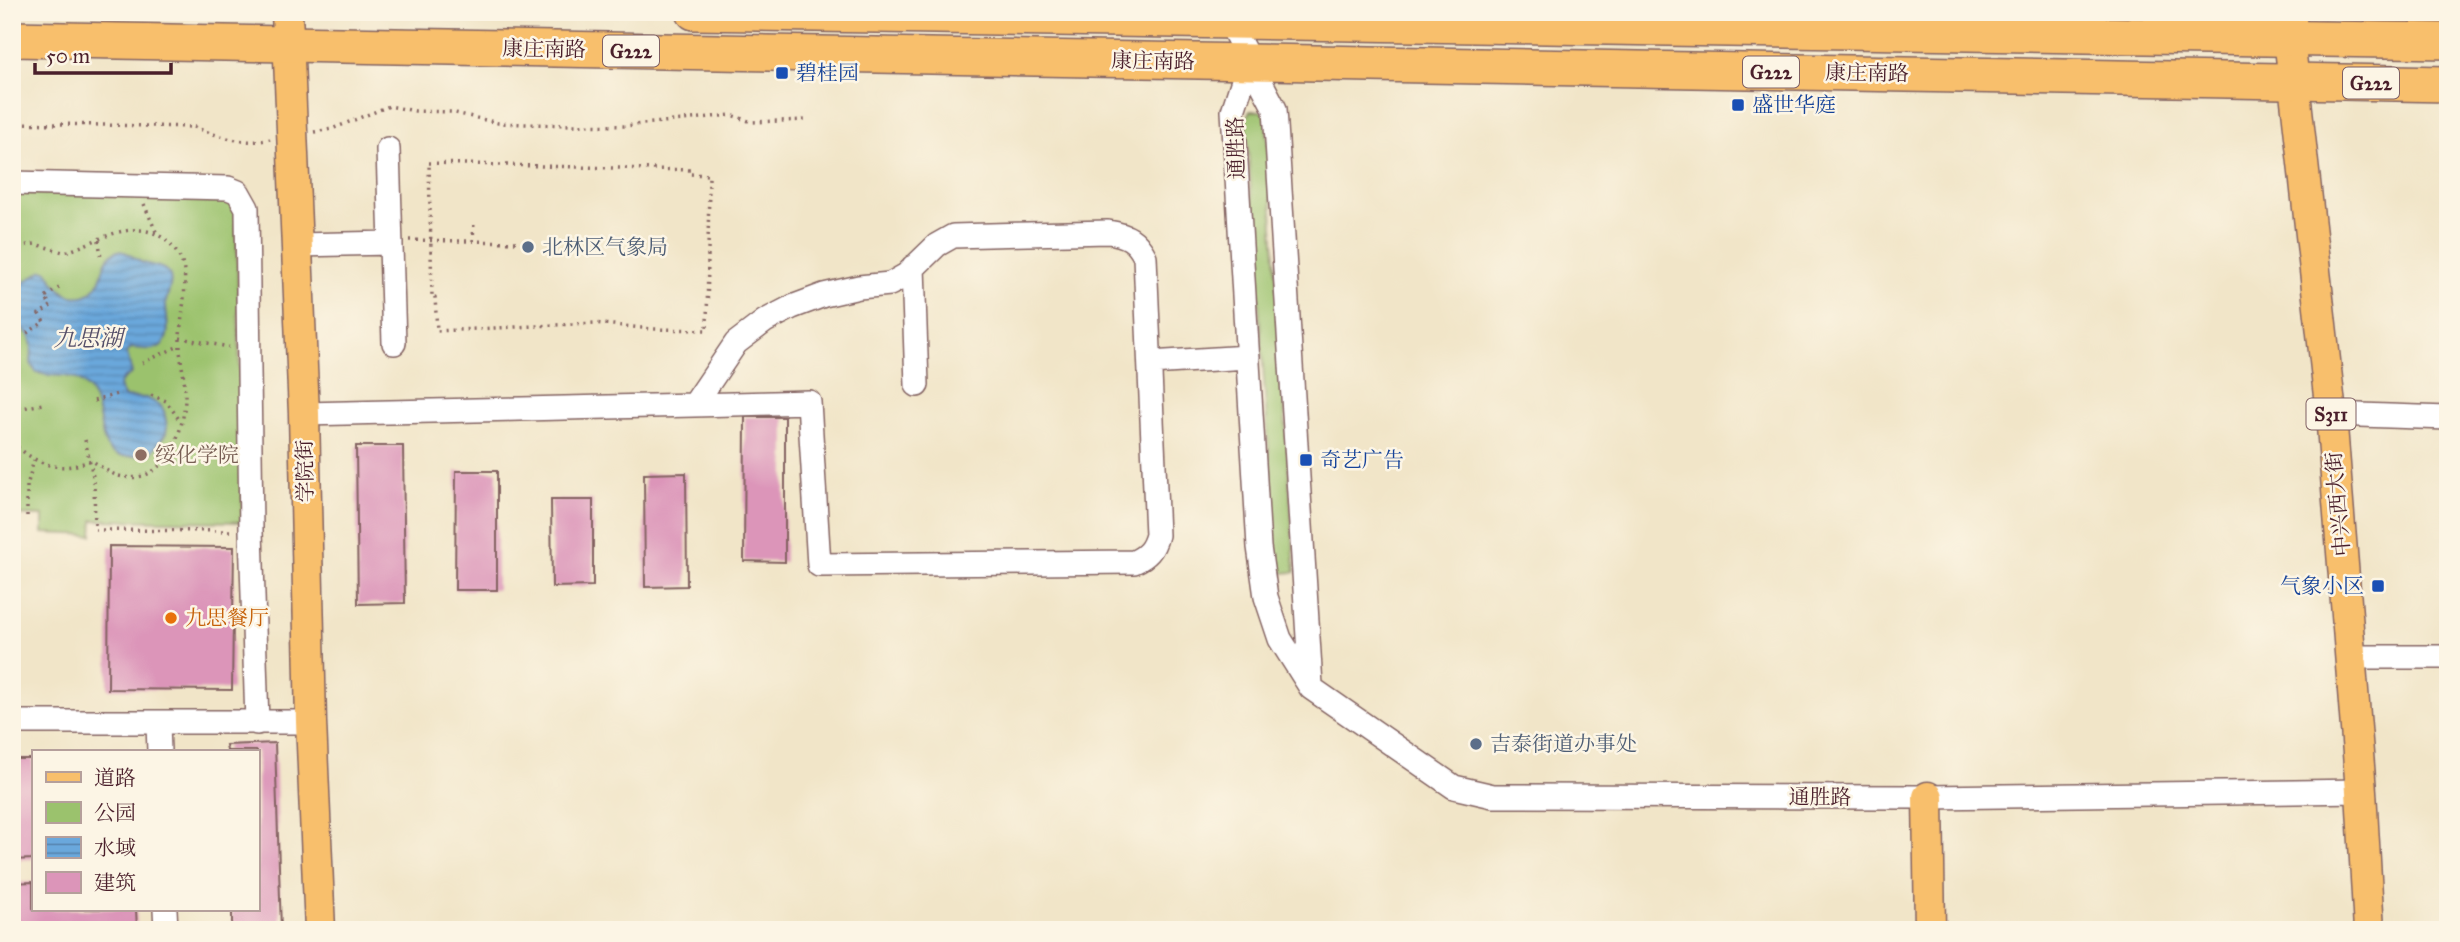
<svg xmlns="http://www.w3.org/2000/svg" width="2460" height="942" viewBox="0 0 2460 942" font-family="'IM FELL Great Primer','Noto Serif SC',serif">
<defs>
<pattern id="water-rules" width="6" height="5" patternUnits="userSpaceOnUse" patternTransform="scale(1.75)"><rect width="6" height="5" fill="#6aa8dc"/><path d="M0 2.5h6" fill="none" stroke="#5988b3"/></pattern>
</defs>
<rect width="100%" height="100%" fill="#fcf5e5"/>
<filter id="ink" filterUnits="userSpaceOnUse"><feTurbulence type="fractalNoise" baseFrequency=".0143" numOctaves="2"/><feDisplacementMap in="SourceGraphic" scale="14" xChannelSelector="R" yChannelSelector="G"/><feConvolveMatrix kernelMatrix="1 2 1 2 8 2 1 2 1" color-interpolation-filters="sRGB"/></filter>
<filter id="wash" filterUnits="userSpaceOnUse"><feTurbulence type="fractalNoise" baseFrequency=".00686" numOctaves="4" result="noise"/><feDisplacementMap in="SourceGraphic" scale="28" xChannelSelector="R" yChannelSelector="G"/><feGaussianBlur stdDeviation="1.57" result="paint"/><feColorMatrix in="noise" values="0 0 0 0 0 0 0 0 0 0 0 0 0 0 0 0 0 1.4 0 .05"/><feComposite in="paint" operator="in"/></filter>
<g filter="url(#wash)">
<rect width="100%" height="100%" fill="#f1e5c8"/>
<path fill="#9bc26d" stroke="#72704c" stroke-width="2" d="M1250,111H1261L1266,116L1295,572L1280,573L1277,569L1246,118Z
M12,193L229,197L236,203L243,522L93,520L92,535L43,533V516L12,515Z"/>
<path fill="url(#water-rules)" stroke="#5a6484" stroke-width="2" d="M117,251C129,251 131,257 141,262C150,266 165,265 170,276C173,284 167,294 166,302C165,316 176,345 153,349C146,350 138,348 131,348L127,353L132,373L122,380L119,386L124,397L147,398L161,406L164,411L167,426L166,433L152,452C81,473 115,413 84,384C69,371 53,379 36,372L31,363C33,344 34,331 12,323V285H20L43,270L47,271C56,285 66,302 86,295C91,293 95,289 98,284C105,271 102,258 117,251Z"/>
<g id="blocks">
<path fill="#dc95b9" d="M745,417H785V562L744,561Z
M356,446H403L405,603L358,604Z
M456,471H497V590H455Z
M686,473L687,586L645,587L644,474Z
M551,500H593V586L552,587Z
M109,546L234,547L232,690L108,689Z
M275,743L281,930H232V909H257V751H227L226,745Z
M12,759H33V859L12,860Z
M33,882V909H136L137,930H12V883Z"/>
</g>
</g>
<g filter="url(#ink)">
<use href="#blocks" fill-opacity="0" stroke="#846462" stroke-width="2"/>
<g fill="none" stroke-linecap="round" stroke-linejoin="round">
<g stroke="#846462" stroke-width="26">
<path id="minor" d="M1224,12L1275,109L1311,685
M1249,62L1233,111L1259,547L1266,597L1280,639L1311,688L1454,787L1493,796L1928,797L2361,791
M388,149L394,343
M12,183L228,188L238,192L247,208L251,531L257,723
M297,245L391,243
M913,267L917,385
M1150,363L1248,357
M304,414L694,405L736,343L765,321L792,307L824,295L859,287L890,284L906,275L937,245L953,236L1108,232C1127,235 1136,239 1145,257L1157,535C1153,550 1147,556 1134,562L819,565L809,402L694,405
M2331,414L2448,418
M2350,657H2448
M12,722H311
M158,724L159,751
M165,909L166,930"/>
</g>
<g stroke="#846462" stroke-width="33">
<path id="major" d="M287,12L304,414L311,722L320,930
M2292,12L2289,38L2331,414L2361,791L2369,930
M1928,797L1930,930"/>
</g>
<g stroke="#846462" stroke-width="38">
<path id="highway" d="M694,12L2448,41
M12,39L2448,84"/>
</g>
<path stroke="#846462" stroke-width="3.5" stroke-dasharray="2 5" stroke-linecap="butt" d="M12,123L194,127C218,136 245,146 270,139
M314,132L332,129L389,106L415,111L451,112L498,123L525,124L624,126L731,115L752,122L807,120
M429,163L690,170V174L709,175L707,330L652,329L594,323L437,331L435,297H432Z
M144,204L157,234
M99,240L101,260
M409,240L519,242
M473,241L474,221
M12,247L35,244L63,252L69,251C96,242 126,221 156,234C166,238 177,251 181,260C190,281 180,318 180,340C179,358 185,376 185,393C186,429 166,488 119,476C109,473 100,466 91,460C60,474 36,465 12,442
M27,333L44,322L39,314L51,306L45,297L59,288
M180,338L229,347
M142,363L179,346
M151,395L166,401L181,422
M94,401L121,393
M12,410L43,404
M85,440L94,481L95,530L232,531
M27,516V486L34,460"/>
<use href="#minor" stroke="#fff" stroke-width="23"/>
<use href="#major" stroke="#f8bf6c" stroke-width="30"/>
<use href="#highway" stroke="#f8bf6c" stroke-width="35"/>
</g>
</g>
<g fill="#1a4fb4" stroke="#fcf5e5" stroke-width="2.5">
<rect x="775" y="66" width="14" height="14" rx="3.5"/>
<rect x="1731" y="98" width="14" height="14" rx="3.5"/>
<rect x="1299" y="453" width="14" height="14" rx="3.5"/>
<rect x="2371" y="579" width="14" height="14" rx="3.5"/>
</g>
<g fill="#5c6f8a" stroke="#fcf5e5" stroke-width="2.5">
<circle cx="528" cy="247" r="7"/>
<circle cx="1476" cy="744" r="7"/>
</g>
<circle fill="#8d6e63" stroke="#fcf5e5" stroke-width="2.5" cx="141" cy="455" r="7"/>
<circle fill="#e8710a" stroke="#fcf5e5" stroke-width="2.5" cx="171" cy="618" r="7"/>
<g text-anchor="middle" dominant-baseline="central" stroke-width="5" stroke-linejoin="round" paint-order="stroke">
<g fill="#fcf5e5" stroke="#7f5f63" stroke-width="2">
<rect x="603" y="35.5" width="56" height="31" rx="5"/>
<rect x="1743" y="56.5" width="56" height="31" rx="5"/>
<rect x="2343" y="67.5" width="56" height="31" rx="5"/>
<rect x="2306.5" y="398.5" width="49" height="31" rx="5"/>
</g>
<g font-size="19" font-weight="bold" fill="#4a1f2b">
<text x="631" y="51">G222</text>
<text x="1771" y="72">G222</text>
<text x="2371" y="83">G222</text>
<text x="2331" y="414">S311</text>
</g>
<g font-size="21" fill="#4a1f2b" stroke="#fcf5e5">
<text transform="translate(544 49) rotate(1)">康庄南路</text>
<text transform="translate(1153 61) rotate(1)">康庄南路</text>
<text transform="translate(1867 73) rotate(1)">康庄南路</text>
<text transform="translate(1236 148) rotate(-92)">通胜路</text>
<text transform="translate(305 471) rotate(-91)">学院街</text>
<text transform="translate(2338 504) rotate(-95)">中兴西大街</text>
<text x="1820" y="797">通胜路</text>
</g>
<g font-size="21" fill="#164399" stroke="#fcf5e5" text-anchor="start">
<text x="796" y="73">碧桂园</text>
<text x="1752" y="105">盛世华庭</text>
<text x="1320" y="460">奇艺广告</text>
<text x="2364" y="586" text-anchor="end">气象小区</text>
</g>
<g font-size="21" fill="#4e5e75" stroke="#fcf5e5" text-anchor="start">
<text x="542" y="247">北林区气象局</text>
<text x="1490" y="744">吉泰街道办事处</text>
</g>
<g font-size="21" fill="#785e54" stroke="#fcf5e5" text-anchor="start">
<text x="155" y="455">绥化学院</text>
</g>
<g font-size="21" fill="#c56008" stroke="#fcf5e5" text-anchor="start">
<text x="185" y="618">九思餐厅</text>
</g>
<g font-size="23" font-style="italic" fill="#554f69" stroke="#fcf5e5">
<text x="88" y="338">九思湖</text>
</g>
</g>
<rect width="2460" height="942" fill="none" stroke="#fcf5e5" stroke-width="42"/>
<rect x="32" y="750" width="228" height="161" fill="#fcf5e5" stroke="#b59f9b" stroke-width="2"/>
<rect x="46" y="772" width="35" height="10" fill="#f8bf6c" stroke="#b59f9b" stroke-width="2"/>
<text x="94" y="785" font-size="21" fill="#4a1f2b">道路</text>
<rect x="46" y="802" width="35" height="21" fill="#9bc26d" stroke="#b59f9b" stroke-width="2"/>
<text x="94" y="820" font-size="21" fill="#4a1f2b">公园</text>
<rect x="46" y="837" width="35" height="21" fill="url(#water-rules)" stroke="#b59f9b" stroke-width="2"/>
<text x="94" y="855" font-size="21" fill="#4a1f2b">水域</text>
<rect x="46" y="872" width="35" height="21" fill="#dc95b9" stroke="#b59f9b" stroke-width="2"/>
<text x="94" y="890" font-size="21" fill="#4a1f2b">建筑</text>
<path d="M35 63v10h136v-10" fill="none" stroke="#4a1f2b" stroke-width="3.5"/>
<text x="46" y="63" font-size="21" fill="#4a1f2b" stroke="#fcf5e5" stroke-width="5" paint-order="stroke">50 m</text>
</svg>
